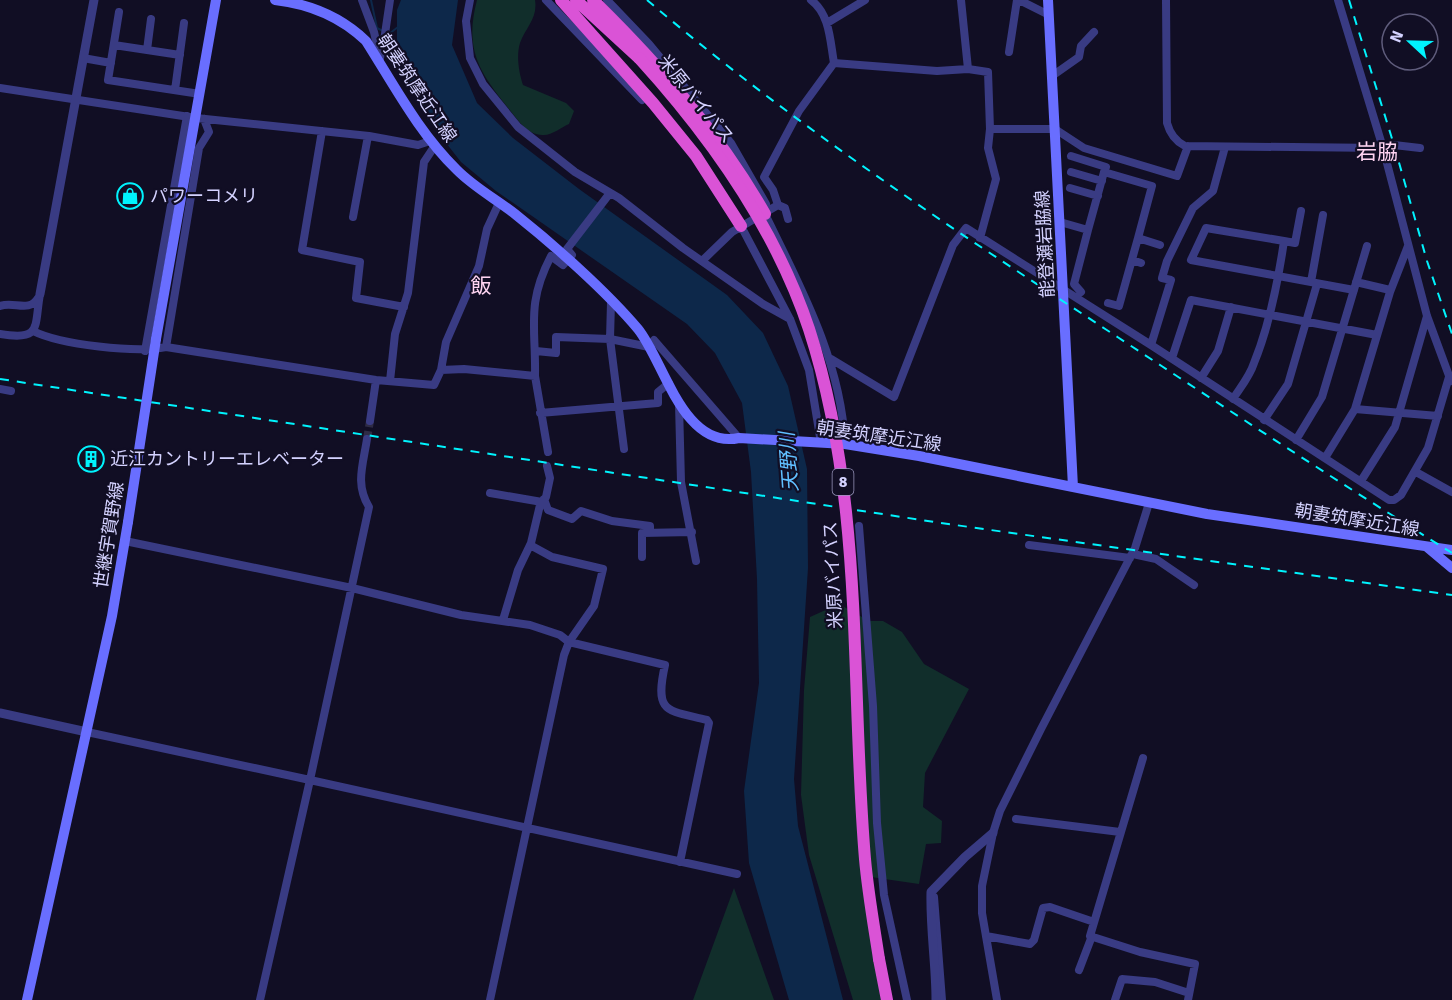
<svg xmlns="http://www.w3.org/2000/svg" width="1452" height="1000" viewBox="0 0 1452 1000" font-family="Signika,'Noto Sans JP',sans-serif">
<rect width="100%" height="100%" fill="#110e24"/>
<path fill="#112e2b" d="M477,0H535C538,18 526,27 520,43C516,56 519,73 523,85L566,103L574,111L569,124C562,127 552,135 544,135C528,136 518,120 509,109C479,72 464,49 477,0Z
M839,604L869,621H883L902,632L924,664L969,689L925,773L923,807L942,821L941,843L926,844L919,884L864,876L881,1000H853L809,855L801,795L804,690L810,617Z
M734,888L774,1000H693Z"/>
<path fill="#0d284a" d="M401,0H458L452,45L477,103L513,138L579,189L727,295L763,333L788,386L807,469L808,568L794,779L798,826L843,1000H789L749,863L744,791L759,683L757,579L751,472L742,403L715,353L687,324L496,191L461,162L428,120L402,72L397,44V10Z"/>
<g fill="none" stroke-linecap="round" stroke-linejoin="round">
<path stroke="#0d284a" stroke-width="2" d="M371,0L377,28L389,34L398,27"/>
<path stroke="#2e2b45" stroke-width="8" stroke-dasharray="8 4" stroke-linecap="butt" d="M367,439L370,421"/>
<path stroke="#393b83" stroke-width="8" d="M362,0L374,32L380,58
M470,0L466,21L470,58L483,84L518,127L575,172L619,198L683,248L763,304L790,319
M546,0L642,100
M607,0L649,44L731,143L766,204
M961,0L968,69L988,72L990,129
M1019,0L1049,15
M1166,0L1167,123C1170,134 1175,141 1185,146L1383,148L1394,145L1420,148
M1338,0L1383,148L1427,316L1451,381
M119,12L108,80L200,94
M827,23L865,0
M114,45L180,55
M147,50L151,19
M1009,52L1017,0
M382,54L390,0
M83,58L111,63
M834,63L937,71L968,69
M1052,76L1079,57L1081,46L1094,32
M0,88L196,118L369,136L418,145L430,141
M175,90L184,23
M322,131L302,250L360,262L356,298L404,307
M1071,156L1106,167L1104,172
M1071,172L1102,181
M1070,188L1098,196
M765,214C801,288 841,361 845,444
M353,217L368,136
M788,219L785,208L778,205L773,190L764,177L799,111L834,63C830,41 830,14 811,0
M1060,222L1088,230L1074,284L1081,292
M741,226L790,319L809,370L821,443
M1088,230L1104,172L1152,186L1138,238L1160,245
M980,238L996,179L988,148L990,129H1055L1084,148L1177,176L1188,146
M1284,241L1295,243L1301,211
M703,260L732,232L778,205
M1132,260L1141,263
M1311,282L1323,215
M1356,282L1390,290
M611,302L610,339L624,449
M1108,303L1119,306L1138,238
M0,306C14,301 29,313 38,298
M33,331C61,345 136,353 166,347L376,380L434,385L441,370L464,369L535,376C536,327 526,304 551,256L563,265L572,255L567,249L610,193
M0,334C42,341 34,328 40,294
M1151,345L1171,280L1162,278L1167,261L1193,208L1213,191L1225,147
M166,347L199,148L209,132L204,119
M145,351L187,116
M536,351L556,353V337L610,339L649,347L654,340L739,438
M1172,358L1191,300L1377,335
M831,359L894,397L953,245L966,228L1151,345L1389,500H1394L1401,495L1428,448L1449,377
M441,370L446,342L479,266L487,229L499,203
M535,376L548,452
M1201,378L1218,351L1231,307
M390,381L395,334L408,293L424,162L434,147
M0,389L11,391
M1233,399C1240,388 1250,376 1254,363C1270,324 1278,282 1284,241L1206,228L1191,260L1354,290
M679,404L681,482L696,561
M1355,409L1438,416
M540,413L658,403V392L669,383
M1264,420L1288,384L1317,284
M370,421L376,380
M1296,440L1322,397L1367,246
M1325,458L1355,409L1390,292L1408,246
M1416,472L1452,492
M1361,481L1395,427L1427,316
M490,493L542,502
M544,499L548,510L572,519L581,511L612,521L650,526V533
M859,526L873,706L877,823L884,895L907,1000
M125,541L352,588L461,615L530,625L560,635L569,642L665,665C654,714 667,710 707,720L709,723L680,862
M1029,545L1130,558
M1133,554L1156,559L1194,585
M642,557V533L692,532
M503,620L518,570L531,543L540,505L546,497L550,478L547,466
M87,732L310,780L369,507C355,484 363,465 367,439
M1143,758L1090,936L1140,952L1195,964L1188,1000
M1016,819L1120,832
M934,897L942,1000
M986,936L1030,944L1034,940L1043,908L1050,907L1094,922
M1079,970L1092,936
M260,1000L310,780L737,874
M490,1000L564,655L569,642L594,606L603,569L552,557L530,545
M997,1000L982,913V886L993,833L1000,811L1041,729L1135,548L1149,503
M1115,1000L1122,979L1155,982L1189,993"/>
<path stroke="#393b83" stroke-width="9" d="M40,294L94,0
M0,713L87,732
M936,1000C936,964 930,929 931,892L965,857L993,833"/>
<path stroke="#696eff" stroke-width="10" d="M275,0C310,4 340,16 366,41C394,85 419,133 457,170C475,188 496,199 515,214C554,245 606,291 638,329C664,361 683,450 739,438L845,444L919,456L1207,514L1452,550
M1048,0L1073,487
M156,339L216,0
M1427,547L1452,568
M27,1000L112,616L128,522"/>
<path stroke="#da53d6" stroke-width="12" d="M561,0L653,103L696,156L741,226
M576,0L639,58
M593,0C659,65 719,133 765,214
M879,959L887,1000"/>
<path stroke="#00f3fd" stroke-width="2" stroke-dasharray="9 8" stroke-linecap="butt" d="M647,0C783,116 931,215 1081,313C1204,394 1327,475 1452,553
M1349,0L1394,145L1427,261L1452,334
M0,379L941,523L1452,595"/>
<path stroke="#696eff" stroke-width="10" d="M128,522L156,339"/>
<path stroke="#da53d6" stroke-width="12" d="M639,58C711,137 775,227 809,329C865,501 850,682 865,859C868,893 874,926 879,959"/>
</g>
<defs>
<g id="shop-ring" transform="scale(1.35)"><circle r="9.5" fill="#110e24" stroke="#00f3fd" stroke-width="1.5"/><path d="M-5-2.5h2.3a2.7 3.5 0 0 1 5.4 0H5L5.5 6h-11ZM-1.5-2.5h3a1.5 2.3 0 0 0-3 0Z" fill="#00f3fd"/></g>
<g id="building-ring" transform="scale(1.35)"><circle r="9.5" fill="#110e24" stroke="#00f3fd" stroke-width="1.5"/><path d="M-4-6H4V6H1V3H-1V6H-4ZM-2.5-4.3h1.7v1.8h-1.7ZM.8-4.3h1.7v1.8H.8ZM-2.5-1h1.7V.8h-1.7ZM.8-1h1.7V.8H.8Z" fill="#00f3fd"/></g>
</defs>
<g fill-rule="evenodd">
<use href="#shop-ring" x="130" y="196"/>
<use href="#building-ring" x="91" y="459"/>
</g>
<g text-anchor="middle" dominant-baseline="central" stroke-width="4.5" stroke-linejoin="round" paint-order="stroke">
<rect fill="#110e24" stroke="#9a97bd" stroke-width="1.5" x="832.5" y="469" width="21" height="26" rx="4.5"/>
<g font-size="16" font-weight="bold" fill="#d4d2ff">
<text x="843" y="482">8</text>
</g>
<g font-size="18" fill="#d4d2ff" stroke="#110e24">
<text transform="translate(417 88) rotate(56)">朝妻筑摩近江線</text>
<text transform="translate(696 99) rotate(51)">米原バイパス</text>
<text transform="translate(1045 244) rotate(-93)">能登瀬岩脇線</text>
<text transform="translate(879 436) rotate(8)">朝妻筑摩近江線</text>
<text transform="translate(1357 520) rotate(9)">朝妻筑摩近江線</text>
<text transform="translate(109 535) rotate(-81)">世継宇賀野線</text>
<text transform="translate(833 575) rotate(-93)">米原バイパス</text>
</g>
<g font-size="18" fill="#d4d2ff" stroke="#110e24" text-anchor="start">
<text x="150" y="196">パワーコメリ</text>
<text x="110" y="459">近江カントリーエレベーター</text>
</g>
<g font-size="20" font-style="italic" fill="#60bfff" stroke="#110e24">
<text transform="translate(789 462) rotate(-94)">天野川</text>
</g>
<g font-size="21" fill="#ffd4f2" stroke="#110e24">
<text x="1377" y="152">岩脇</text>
<text x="481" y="286">飯</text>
</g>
</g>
<g transform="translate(1410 42) rotate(292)"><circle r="28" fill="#110e24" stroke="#5f5c7c" stroke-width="1.5"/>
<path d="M0-4.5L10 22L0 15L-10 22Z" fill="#00f3fd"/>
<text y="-9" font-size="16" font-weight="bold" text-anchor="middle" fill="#d4d2ff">N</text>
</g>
</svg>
